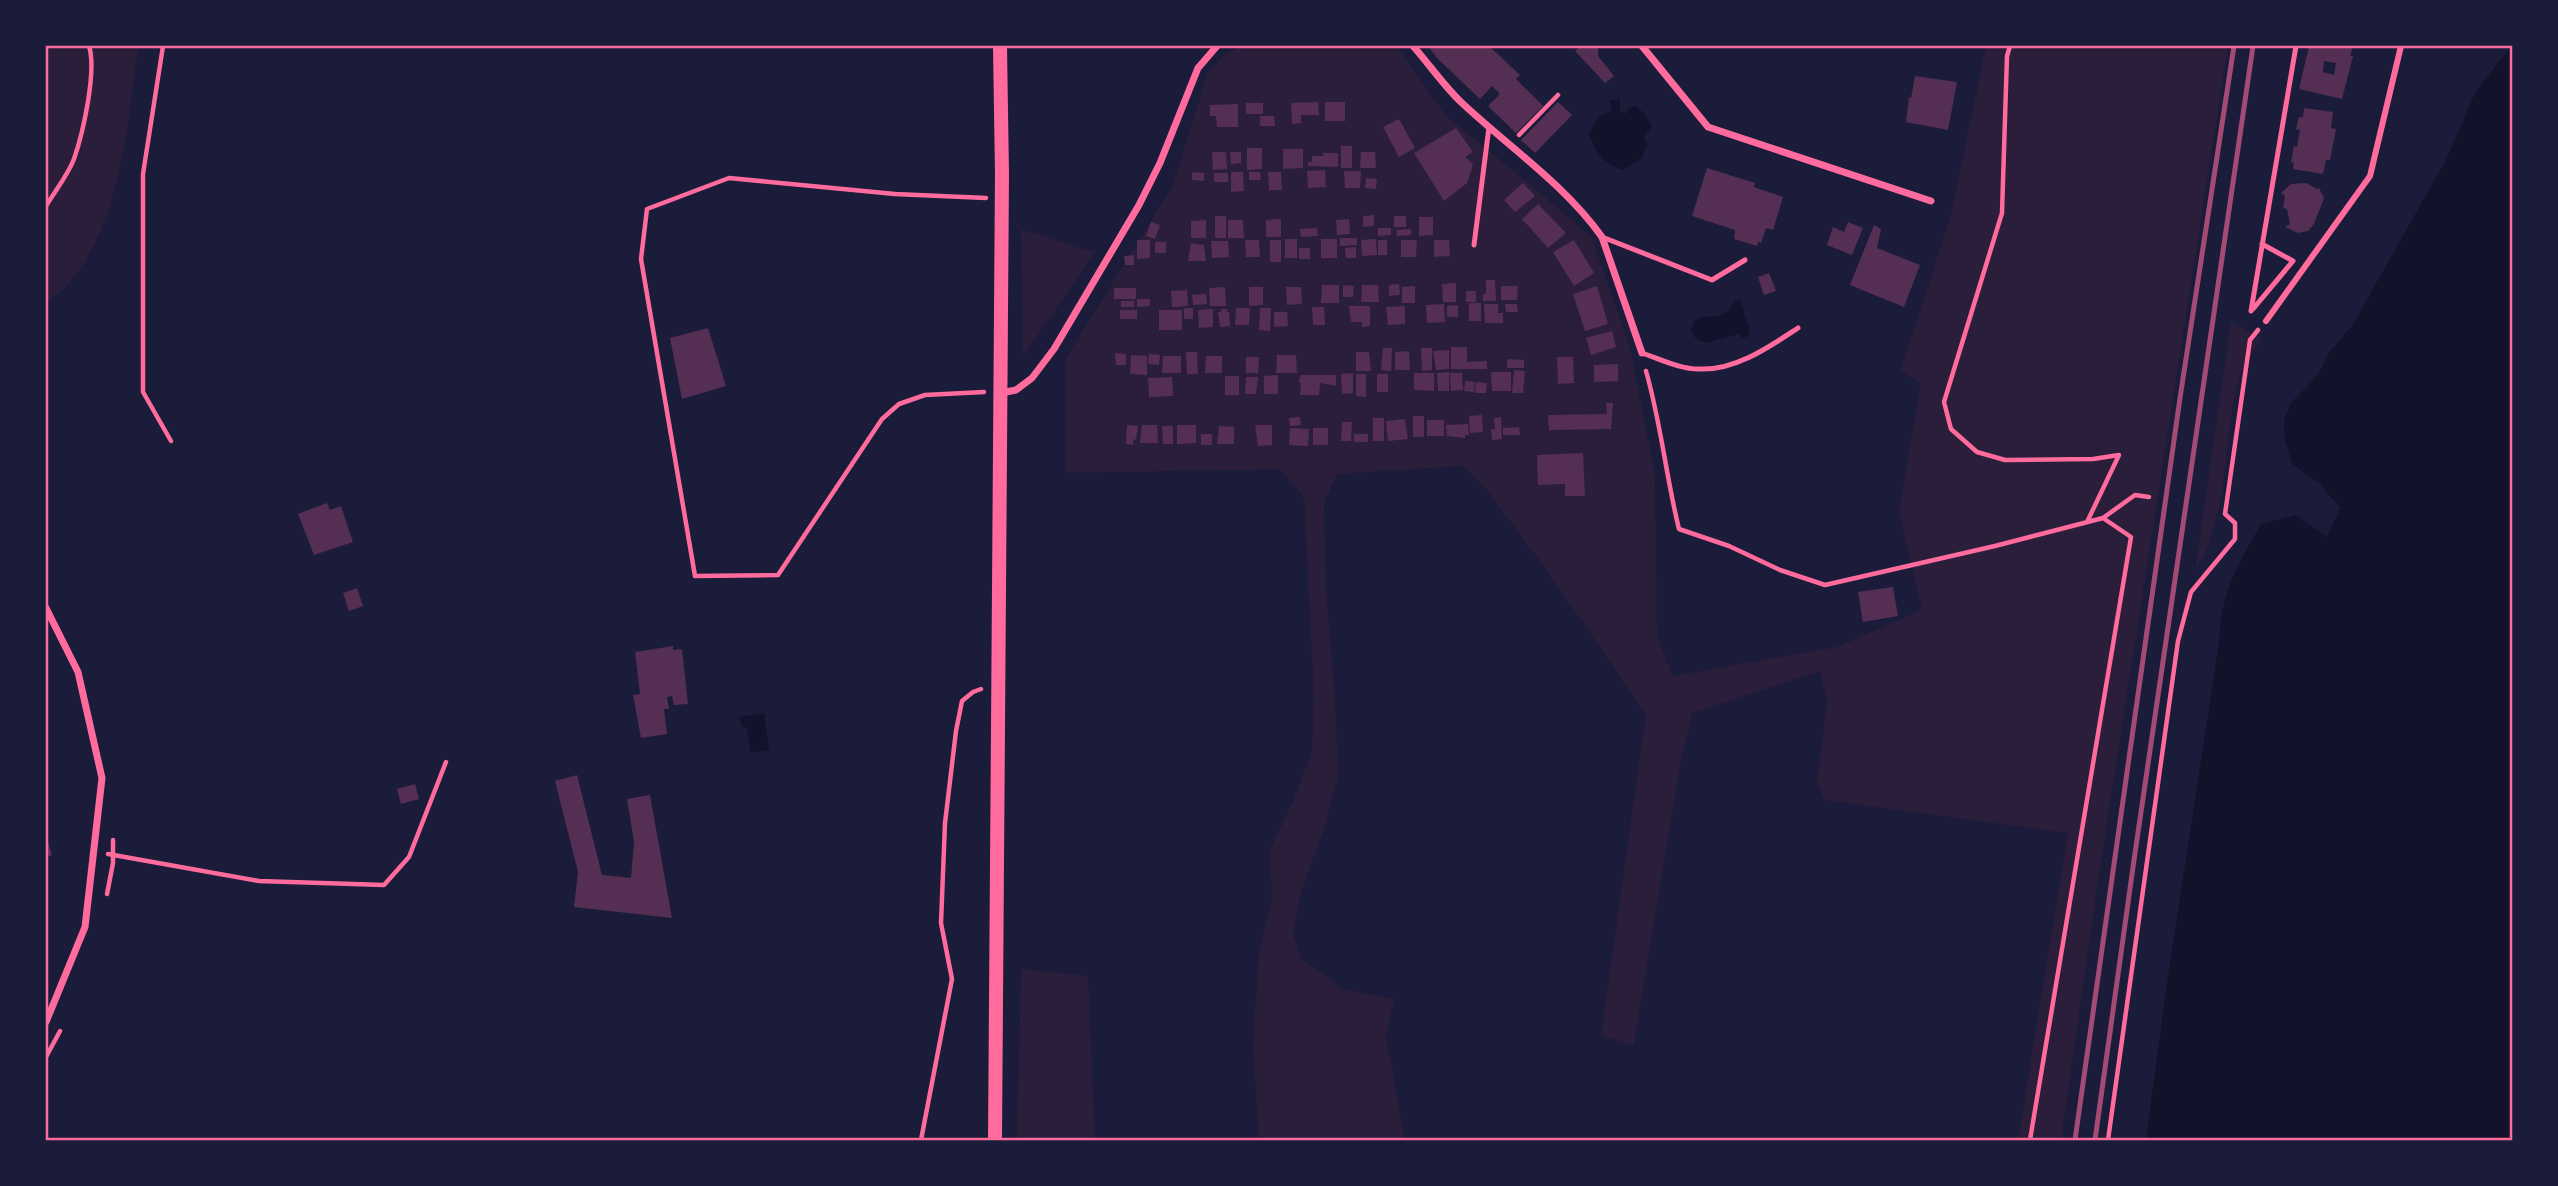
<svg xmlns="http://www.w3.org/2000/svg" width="2558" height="1186" viewBox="0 0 2558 1186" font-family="Helvetica,sans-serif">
<rect width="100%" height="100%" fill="#1b1b3a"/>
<path fill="#2a1e3b" d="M46,46H138C128,125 119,254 46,303Z
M1244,46H1396L1447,117L1537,190L1592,238L1630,348L1655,474L1657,637L1673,676L1837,647L1922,610L1899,511L1921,383L1901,370L1952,211L1986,46H2228L2101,861L2061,1140H2018L2068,833L1825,800L1817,783L1827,701L1820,671L1692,713L1680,766L1634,1045L1601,1036L1646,714L1548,572L1486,489L1464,466L1337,474L1324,503L1326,591L1335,696L1338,776L1326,823L1301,892L1293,936L1302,959L1343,989L1394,999L1386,1037L1405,1140H1259L1253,1047L1259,950L1272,901L1270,849L1293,802L1312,751L1314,699L1304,498L1280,469L1066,473V358L1172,187L1208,73L1224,55Z
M1021,229L1086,250H1096L1023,357Z
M2231,322L2261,339L2239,377L2232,409L2222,493L2209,545L2195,572Z
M1021,969L1088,976L1095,1140H1017Z"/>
<path fill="#12122b" d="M2509,46H2512V1140H2146L2167,983L2219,643C2221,591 2236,569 2261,524L2296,515L2326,536L2340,508L2319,483L2292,464L2285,440L2284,421L2291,403L2319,374L2328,354L2352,326L2447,158L2476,91L2510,48Z
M1620,99V112L1626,114L1628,108L1635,106L1644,113L1652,126L1644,137L1647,144L1642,158L1623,170C1603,163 1594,151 1589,133L1599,116L1612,111L1609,100Z
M1740,299L1750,332L1748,336L1743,338L1738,334L1706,343L1696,339L1691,330L1695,320C1705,314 1714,319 1723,314C1732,310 1731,302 1740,299Z
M764,713L769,750L751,753L747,729L741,726L739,717Z"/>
<path fill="#1b1b3a" d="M2292,464L2319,483L2340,508L2327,537L2293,512H2298L2326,532L2336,509L2316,485L2289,466Z"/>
<path fill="#542f53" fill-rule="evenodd" d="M1428,46H1489L1520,75L1516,79L1543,106L1516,133L1488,106L1500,94L1492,86L1480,99L1437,58Z
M1581,46H1598V56L1614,76L1605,83L1575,51Z
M2309,46H2353L2350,56H2353L2342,99L2299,89ZM2324,61L2336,63L2334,75L2323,72Z
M1915,76L1957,82L1948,130L1906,122L1909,97L1911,98Z
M1318,102L1319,115H1301V123L1292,124L1291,103Z
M1325,102H1345V121H1325Z
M1558,102L1572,115L1535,153L1521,140Z
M1246,103H1263V114H1246Z
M1238,104V127H1217L1216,116H1210V105Z
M2304,108L2333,112L2331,128L2336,129L2330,160H2326L2323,174L2293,169L2294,163L2291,162L2294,146L2297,147L2300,130L2296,129L2299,117H2303Z
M1260,116H1274L1275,126H1260Z
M1399,119L1415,148L1399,157L1383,127Z
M1456,128L1473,152L1465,157L1473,164L1467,183L1444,201L1414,153Z
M1341,146H1352V168H1341Z
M1247,148H1262V169L1247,170Z
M1283,149H1303V168L1283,169Z
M1212,152H1226L1227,169L1213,170Z
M1230,152H1241V163L1231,164Z
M1361,152H1375L1376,168H1360Z
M1323,153H1338V167L1308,166V162H1312V156H1323Z
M1707,168L1755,183L1754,187L1783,197L1773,230L1766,228L1761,243L1758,242L1757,246L1734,239L1735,230L1692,216Z
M1325,170L1326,187L1308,188L1307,171Z
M1344,171H1361L1360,188H1345Z
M1192,172L1204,173V181L1192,180Z
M1231,172H1243L1244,191L1231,192Z
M1249,172H1260L1261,180H1249Z
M1268,172H1281L1282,190H1269Z
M1214,173H1228V182H1214Z
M1366,178L1377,179L1376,189L1365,188Z
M1523,183L1535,196L1515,212L1504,200Z
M2306,183L2317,189L2319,188L2324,198L2314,224L2308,231L2298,233L2285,227L2290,224L2287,209L2283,208L2285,196L2281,193L2291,184Z
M1538,204L1566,233L1548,248L1522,219Z
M1374,215V226L1363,227V216Z
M1215,216H1226V238H1215Z
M1394,216H1406V227H1394Z
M1419,217H1433V235L1419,236Z
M1281,219V237H1266V220Z
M1349,219L1350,234L1337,235L1336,220Z
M1206,220V238H1191V221Z
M1228,220H1243L1244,238H1228Z
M1151,222L1160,225L1155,239L1146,236Z
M1848,222L1863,228L1852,255L1827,245L1833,227L1844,232Z
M1874,225L1881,229L1877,248L1920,265L1904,307L1850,285Z
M1317,228L1318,236L1301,237L1300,229Z
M1378,228H1391V235L1378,236Z
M1411,229V235L1397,236L1396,230Z
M1340,238H1357V245L1340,246Z
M1285,239H1297V258H1285Z
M1321,239H1337V258H1321Z
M1376,239L1377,255L1362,256L1361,240Z
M1137,240H1150V258L1137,259Z
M1245,240H1259L1260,257H1246Z
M1270,240H1281V262H1270Z
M1378,240H1387V255H1378Z
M1401,240H1417L1416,257H1401Z
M1434,240H1449L1450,256L1434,257Z
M1574,240L1594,273L1574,286L1553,252Z
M1211,241H1228L1229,257L1212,258Z
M1155,242H1166V253H1155Z
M1191,243L1204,245L1206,261H1188Z
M1356,247V258H1346L1345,248Z
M1299,248H1310V259H1299Z
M1134,255V265H1125L1124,256Z
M1769,273L1776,291L1764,295L1758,277Z
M1486,280H1495L1496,301H1483V294H1486Z
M1456,283V302H1443L1442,284Z
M1399,284L1400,295L1389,296V285Z
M1322,285H1339V303H1321Z
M1343,285L1354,286L1353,297H1343Z
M1362,285H1378L1379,302H1361Z
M1415,286V303H1402V287Z
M1501,286H1518L1517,300H1501Z
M1597,286L1608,324L1585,331L1573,294Z
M1225,287L1226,306H1210L1209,288Z
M1249,287H1263V305L1249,306Z
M1286,287H1301L1302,304L1287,305Z
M1114,288H1136V299H1114Z
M1187,290L1188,306L1172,307L1171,291Z
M1466,291H1476V302H1466Z
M1206,294L1207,304L1193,305L1192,295Z
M1137,299H1150V306L1137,307Z
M1121,301H1134V307H1121Z
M1469,303H1481V321H1469Z
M1444,304L1445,322L1427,323L1426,305Z
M1484,304H1498V313H1503V323H1485Z
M1505,304H1517L1518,312H1506Z
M1458,305V317H1447V306Z
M1349,306H1370V326L1362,327V322H1351Z
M1405,306V324L1388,325L1386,307Z
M1312,307H1324L1325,325H1313Z
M1184,308H1193V319H1184Z
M1236,308H1250L1249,325H1235Z
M1260,308H1271L1270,331L1259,330Z
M1213,309V327L1199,328L1198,310Z
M1221,309H1227V312H1229L1230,326L1220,327L1218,312H1221Z
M1120,310H1137V319H1120Z
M1159,310H1182V330H1159Z
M1274,312H1287L1288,326L1274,327Z
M708,328L726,386L682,399L670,338Z
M1612,331L1616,347L1591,355L1586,338Z
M1451,347H1467V362L1487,361V369H1451Z
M1383,348H1392L1391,371L1381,370Z
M1421,348H1432V370L1422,371Z
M1449,350V369L1436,370L1433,351Z
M1409,351L1410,370H1395V352Z
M1186,352H1197L1198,374H1187Z
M1356,352H1369L1371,371H1356Z
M1115,353L1126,354V365H1116Z
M1149,354L1160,355L1159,365L1148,364Z
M1131,355L1147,356V375L1130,374Z
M1277,355H1296L1297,373H1276Z
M1163,356H1181V373H1162Z
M1206,356H1222V373H1205Z
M1246,357H1259L1258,373H1246Z
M1557,357H1573L1574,383L1558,384Z
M1507,359L1524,360V368H1507Z
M1618,364V381L1594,382V365Z
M1514,370L1525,371L1523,393H1512Z
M1449,372V391H1438L1437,373Z
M1491,372H1511V391H1492Z
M1353,373V393L1342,394L1341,374Z
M1414,373H1434V391L1414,390Z
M1450,373H1462L1463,390L1451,391Z
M1356,374H1366V397L1356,396Z
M1377,374H1388V392H1377Z
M1278,375V394H1264V376Z
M1301,375H1336V386L1320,383L1319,395H1300L1301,383L1298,382Z
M1225,376H1239V395H1225Z
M1172,377L1173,396L1149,397L1148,378Z
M1246,377H1258L1256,394H1245Z
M1465,381L1475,382L1474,392L1464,391Z
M1476,382L1487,383L1486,393H1475Z
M1606,403H1613L1611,429L1549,430L1548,415L1607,414Z
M1482,415L1483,432L1470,433L1469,416Z
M1413,416H1424V437H1413Z
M1300,417L1301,425L1290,426L1289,418Z
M1501,417L1502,439L1492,440L1491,429H1495L1494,418Z
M1373,418H1384V441H1373Z
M1405,419L1408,439L1388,441L1386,421Z
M1427,420H1444V436H1427Z
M1342,422H1352L1351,441H1341Z
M1468,424L1469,435H1465V438L1447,436L1446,425Z
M1127,425L1138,426L1136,440L1133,439V445L1126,444Z
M1142,425H1157L1158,443H1140Z
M1177,425H1196V443L1177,444Z
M1255,425H1272V445L1258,446Z
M1162,426H1173V444H1163Z
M1219,426L1234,427V444H1217Z
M1519,427L1520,435H1503V428Z
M1290,428L1309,429L1308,446L1289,445Z
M1313,428H1328V445H1313Z
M1201,434H1212V445H1201Z
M1354,434H1368V442H1354Z
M1583,453L1585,496H1565V484L1538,485L1537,455Z
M327,503L330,510L341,506L353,542L314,555L298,514Z
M1893,587L1898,616L1863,622L1858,592Z
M357,588L363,606L349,611L343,593Z
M673,646V650L682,649L688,704L674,705L672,696L667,697L669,709H664L667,734L641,738L633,695L640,694L635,652Z
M577,775L602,875L631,878L634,842L627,799L650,795L672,918L574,907L578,872L555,781Z
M415,784L419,799L401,804L397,789Z
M46,835L52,855L46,857Z"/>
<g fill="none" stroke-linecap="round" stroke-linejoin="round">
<path stroke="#ff6b9d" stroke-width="4.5" d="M163,46L143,174V392L171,441
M2010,46L2007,56L2002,213L1944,402L1951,429L1977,452L2005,460L2093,459L2119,455L2088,520
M1519,135L1558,95
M46,206C55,191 68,175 74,159C83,133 97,71 89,46
M1646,371C1661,423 1666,477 1679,529L1729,546L1780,570L1825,585L1995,546L2103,518L2135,495L2149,497
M984,392L925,395L899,404L882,419L778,575L695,576L641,259L647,209L729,178L895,194L986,198
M108,854L259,881L384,885L409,857L446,762
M107,894L113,863V840
M46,1057L60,1031
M921,1140L952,979L941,923L945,823L956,731L962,701L973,692L981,689
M2030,1140L2131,537L2103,518
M2108,1140L2178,641L2191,592L2235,539V523L2225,514L2250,340L2258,330"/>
<path stroke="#ff6b9d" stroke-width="5" d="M1602,237L1712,280L1745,260
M1474,245L1489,127
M2253,309L2293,261L2262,244
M2251,311L2296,46
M1642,353C1660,359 1680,369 1699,369C1735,371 1769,347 1798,328"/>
<path stroke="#ff6b9d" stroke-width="6" d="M2266,321L2370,176L2401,46"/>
<path stroke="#ff6b9d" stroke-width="7" d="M1413,46C1429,64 1444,86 1462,103C1509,147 1564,184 1602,237L1642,353
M1642,46L1708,127L1931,201
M1001,393L1016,390L1032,378L1054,349L1139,205L1160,163L1198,68L1217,46
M46,608L78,672L102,778L85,927L46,1022"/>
<path stroke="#ff6b9d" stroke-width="14" d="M995,1140L1002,174L1000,46"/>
<path stroke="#a44b75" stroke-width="5" d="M2075,1140L2180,398L2234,46
M2095,1140L2134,860L2253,46"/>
</g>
<rect width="2558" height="1186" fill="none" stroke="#1b1b3a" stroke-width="94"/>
<rect x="47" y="47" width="2464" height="1092" fill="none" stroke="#ff6b9d" stroke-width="2.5"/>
</svg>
